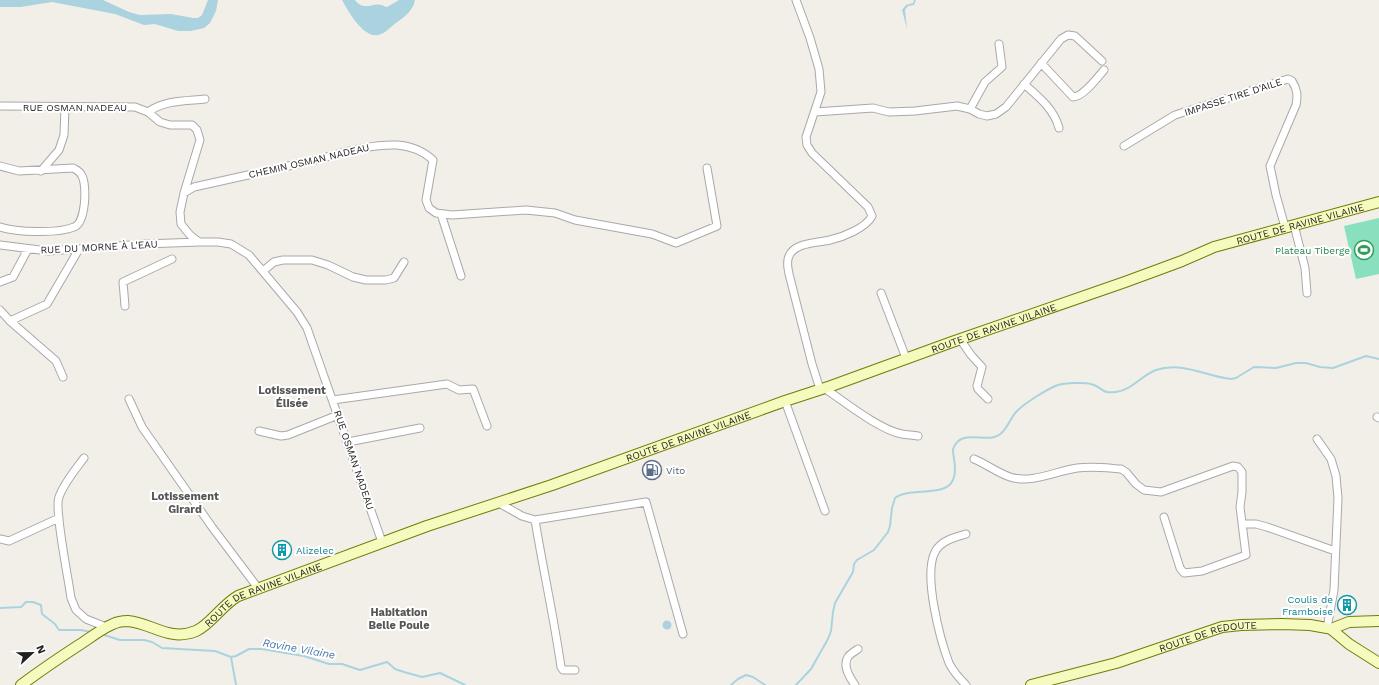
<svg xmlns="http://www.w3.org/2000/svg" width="1379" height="685" viewBox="0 0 1379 685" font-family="'Work Sans',sans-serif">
<rect width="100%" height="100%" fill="#f2efe9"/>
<path fill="#88e0be" d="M1379,218V274L1356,279L1344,226Z"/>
<path fill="#aad3df" d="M0,0H103L129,12L140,15L171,14L193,18H198L202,15L208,0H218L216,11L210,23L204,28L191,31H178L155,24L144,25L115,14L52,2L21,7H0Z
M342,0H355C364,12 374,2 381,5C383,5 385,7 387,7L399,0H415C413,11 404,17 396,23C390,27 385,34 378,35C363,38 348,11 342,0Z
M914,0H916L914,5L908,6L905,10L907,29L902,10L906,5L913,3Z
M662.5 625a4.5 4.5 0 1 1 9 0a4.5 4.5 0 1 1-9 0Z"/>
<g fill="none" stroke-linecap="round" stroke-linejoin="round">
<path stroke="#aad3df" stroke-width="2" d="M0,608L21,607L26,602H33L41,605L42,614L55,624L59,630H81L91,632
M101,634L120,640H144L152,642L162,648L215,651L231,657L236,656L249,649H262L304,656L329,664H342L360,670L387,662L395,669L404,672L422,677L440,673L465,685
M231,657L236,685
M731,685L738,679L746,675L753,677L765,685
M796,685L811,669L828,639L831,631L833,612L835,603L853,572L854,564L857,560L874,550L888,532L890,526L892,508L895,498C911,486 949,499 954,477C957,465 953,460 953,449C961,427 986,444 999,435C1007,430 1010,418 1017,411C1025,403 1047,389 1058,385C1065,383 1085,382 1091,384C1103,387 1100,394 1116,392C1132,390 1142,375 1156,370C1182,361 1205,376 1231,379L1236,378L1254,367L1276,368L1296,363H1306L1320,367L1333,368L1366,356L1379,359"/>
<g stroke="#a9a9a9" stroke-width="9">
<path id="minor" d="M796,0L810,38L819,69L821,92L806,137L807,145L812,153L868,207L872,216C866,228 843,237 830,240C818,243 795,242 789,256C786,262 788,268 789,274L812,364L820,389
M1041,63L1073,97C1083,97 1097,78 1104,70
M1024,84C1039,97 1054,109 1059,128
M0,106L135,107L148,112L160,122L170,125H192L197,130L200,140L184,193L180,212L181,224L190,235L199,242H218L231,244L249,255L297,312L307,328L382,542
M970,109L979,114L987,116L996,114L1006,107L1061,39L1068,35L1075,36L1102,61
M148,112C165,100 185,101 205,99
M815,112L873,108L889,112L915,111L957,106L970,109L985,82L1002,67L999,44
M1124,146L1175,115L1288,79L1292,81C1297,89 1298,95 1296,105L1270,166L1276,195L1285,227
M0,166L19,171L73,168C77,170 80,171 82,176C87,185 86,223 74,227C58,234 16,232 0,227
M41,171L59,150L64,135L65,107
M184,193L194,187C233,178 272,170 311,161C339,154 368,144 397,145C411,146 423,151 433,160L426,200L429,208L436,213L452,215L526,210L555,213L575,220L652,234L676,243L717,226L707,168
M441,214L461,276
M1294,225L1305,268L1307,293
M0,245L48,251L144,244L199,242
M263,271L274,262L283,260H312L328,265L353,277L366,280H386L394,278L404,262
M0,282L13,277L28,249
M881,293L906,358
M125,306L123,282L172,259
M0,310L10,321L56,361L63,377
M10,321L47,304L79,249
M960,339L971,355L982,367L977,386L978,389L988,399
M826,387L827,390C846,403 880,430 902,434C907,435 913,435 918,436
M129,399L142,427L212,527L258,588
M333,400L447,384L459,390L473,389L487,426
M785,401L825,511
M1377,417L1379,418
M259,431L281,436L288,435L338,415
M1317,439L1331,459L1336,476L1338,498L1334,590L1327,628
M348,442L420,428
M84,458C75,470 64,483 59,497C54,508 69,582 71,598L76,610L86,619L106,627
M974,459C986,464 998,473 1010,477C1032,484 1056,471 1077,468C1092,466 1107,468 1121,469L1126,472L1136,484L1144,490L1161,492L1233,466L1238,467L1242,472V492L1240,507L1246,555L1202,571L1184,573L1180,568L1164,517
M499,503L522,516L535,520L646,502L683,634
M535,520C543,569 554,618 561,667L563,670H575
M1242,524H1256L1267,527L1335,551
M0,539L9,541L59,518
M855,685C850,678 842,666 848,657C850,654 855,651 858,649
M966,685C960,679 953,671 949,663C940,639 923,575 935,552C940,541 955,537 966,534"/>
</g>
<g stroke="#707d05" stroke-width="12">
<g id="secondary">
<path d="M1331,629L1349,622L1379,621"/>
<path id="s1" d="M21,685C40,671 59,658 79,645C90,638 101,629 113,624C117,622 123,621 128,621C152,623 169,642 196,631C210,625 222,605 238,596L427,526L552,485L785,401L831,386L952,342L1125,282L1182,261L1214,247L1379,202"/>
<path id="s2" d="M1031,685L1116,663L1222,627L1241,625L1282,624L1310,625L1327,628L1331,629L1349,644L1379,663"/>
</g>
</g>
<use href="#minor" stroke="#fff" stroke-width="7"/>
<use href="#secondary" stroke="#f7fabf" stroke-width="10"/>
</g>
<defs>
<g id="stadium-ring" transform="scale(1)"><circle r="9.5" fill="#fff" stroke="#2e9e5b" stroke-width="1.5"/><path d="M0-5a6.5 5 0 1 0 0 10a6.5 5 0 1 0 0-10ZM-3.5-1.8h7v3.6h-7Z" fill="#2e9e5b"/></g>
<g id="fuel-ring" transform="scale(1)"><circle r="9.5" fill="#fff" stroke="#5c6f8a" stroke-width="1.5"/><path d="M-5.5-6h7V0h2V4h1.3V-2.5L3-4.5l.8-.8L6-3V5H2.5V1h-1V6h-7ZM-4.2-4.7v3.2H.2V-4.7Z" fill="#5c6f8a"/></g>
<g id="building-ring" transform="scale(1)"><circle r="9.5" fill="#fff" stroke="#0f9aa8" stroke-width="1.5"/><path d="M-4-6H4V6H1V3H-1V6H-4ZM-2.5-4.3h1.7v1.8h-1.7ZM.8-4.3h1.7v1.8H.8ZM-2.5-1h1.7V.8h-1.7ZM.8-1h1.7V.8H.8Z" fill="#0f9aa8"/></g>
</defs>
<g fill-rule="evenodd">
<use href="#stadium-ring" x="1364" y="250"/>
<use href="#fuel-ring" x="652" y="470"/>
<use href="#building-ring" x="282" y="550"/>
<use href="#building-ring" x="1347" y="605"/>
</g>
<g text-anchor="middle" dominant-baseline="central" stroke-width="4" stroke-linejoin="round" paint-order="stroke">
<g font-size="10" fill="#222" stroke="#fff">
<text transform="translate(1233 97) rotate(-18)">IMPASSE TIRE D'AILE</text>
<text x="75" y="107">RUE OSMAN NADEAU</text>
<text transform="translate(309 161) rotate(-13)">CHEMIN OSMAN NADEAU</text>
<text stroke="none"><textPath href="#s1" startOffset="1377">ROUTE DE RAVINE VILAINE</textPath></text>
<text transform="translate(99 247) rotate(-3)">RUE DU MORNE À L'EAU</text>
<text stroke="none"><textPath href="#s1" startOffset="1053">ROUTE DE RAVINE VILAINE</textPath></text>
<text stroke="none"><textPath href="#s1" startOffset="729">ROUTE DE RAVINE VILAINE</textPath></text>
<text transform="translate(354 460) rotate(71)">RUE OSMAN NADEAU</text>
<text stroke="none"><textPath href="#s1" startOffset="274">ROUTE DE RAVINE VILAINE</textPath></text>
<text stroke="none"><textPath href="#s2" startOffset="184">ROUTE DE REDOUTE</textPath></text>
</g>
<g font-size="10" fill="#27864d" stroke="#fff" text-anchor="end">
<text x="1350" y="250">Plateau Tiberge</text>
</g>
<g font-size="10" fill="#4e5e75" stroke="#fff" text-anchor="start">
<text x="666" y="470">Vito</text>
</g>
<g font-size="10" fill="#0d838f" stroke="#fff" text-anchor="start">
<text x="296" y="550">Alizelec</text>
<text x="1333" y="599" text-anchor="end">Coulis de<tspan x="1333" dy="12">Framboise</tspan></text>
</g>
<g font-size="11" font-weight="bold" fill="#555" stroke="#fff">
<text x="292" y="390">Lotissement<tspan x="292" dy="13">Élisée</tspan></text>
<text x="185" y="496">Lotissement<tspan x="185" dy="13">Girard</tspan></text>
<text x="399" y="612">Habitation<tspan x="399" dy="13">Belle Poule</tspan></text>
</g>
<g font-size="11" font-style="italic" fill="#4a7aab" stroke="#fff">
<text transform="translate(299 649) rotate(10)">Ravine Vilaine</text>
</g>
</g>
<g transform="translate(32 653) rotate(68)" stroke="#ffffff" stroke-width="3" paint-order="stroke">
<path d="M0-3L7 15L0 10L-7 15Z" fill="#222222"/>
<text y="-6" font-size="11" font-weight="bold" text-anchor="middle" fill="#222222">N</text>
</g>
</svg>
